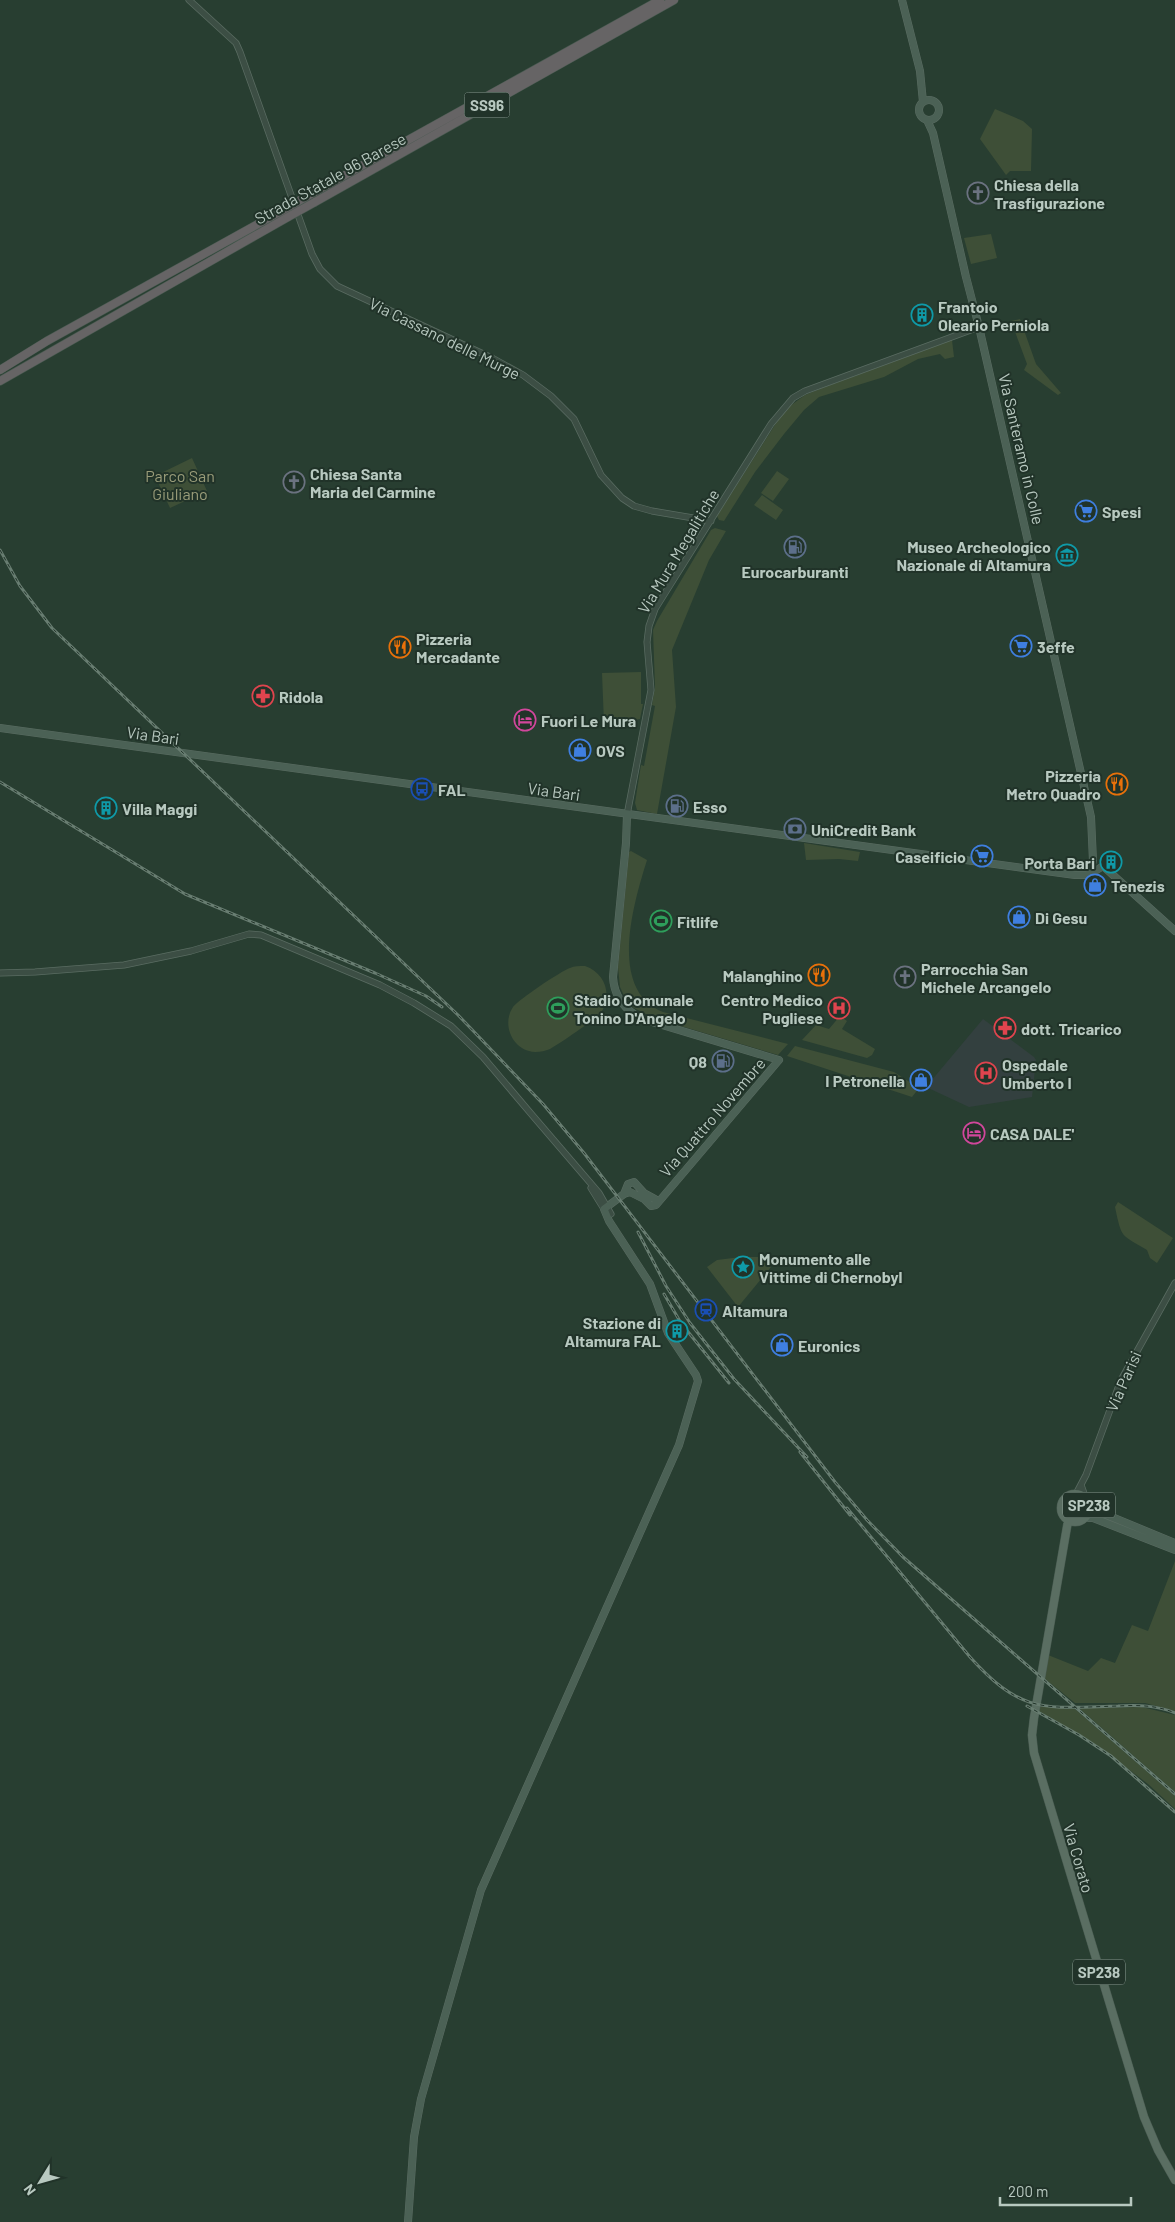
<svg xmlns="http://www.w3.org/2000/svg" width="1175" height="2222" viewBox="0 0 1175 2222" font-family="Barlow,sans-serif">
<rect width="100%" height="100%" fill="#283e31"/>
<path fill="#33403f" d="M983,1019L1034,1057L1036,1060L1032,1097L969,1107L926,1087Z"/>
<path fill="#3e4f37" d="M995,109L1023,121L1032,129L1031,171H1010L1006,175L980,139Z
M991,234L997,258L971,264L964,238Z
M1020,319L1036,364L1061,393L1058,395L1024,370L1027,364L1011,321Z
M952,340L954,357L945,359L940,354L918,359L884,377L819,397L804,410L784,434L755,472L724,521L719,520L717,516L780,417L790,406L805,395L822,388Z
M192,458L207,491L170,508L155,476Z
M777,471L789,479L773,501L761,493Z
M762,495L783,510L776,520L754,505Z
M715,528L726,531L709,560L672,650L676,707L657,814L637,810L635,803L641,765L644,766L655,706L652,705L655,687L653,630L657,621L711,530Z
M641,672V704H643L640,719L635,720L634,725H623V723H604L602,673Z
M804,843L860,852L858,861L839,859L806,860Z
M631,851L647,860C634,902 607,990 663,1012L788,1044L778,1055L654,1018L634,1008L627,1002L620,987L618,967L629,852Z
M585,966C606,973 613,997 600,1014C597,1018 556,1046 550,1049C545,1051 541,1052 535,1052C513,1051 501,1025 513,1007C518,1000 561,971 570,968C574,966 579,966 585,966Z
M840,1016L847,1021L842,1029L875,1049L872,1055L867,1058L802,1040L816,1025L829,1029Z
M795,1046L894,1072L919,1088L912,1097L787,1056Z
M1118,1202L1173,1238L1157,1263L1150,1258L1147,1250C1121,1234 1122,1240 1115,1207Z
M741,1257H759L771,1267L738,1307L707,1267L717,1260Z
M1066 1508a10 10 0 1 1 20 0a10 10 0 1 1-20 0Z
M1175,1561V1711L1145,1703H1075L1044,1678L1048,1655L1088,1671L1101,1658L1115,1663L1132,1625L1148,1631Z
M1040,1706L1075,1709L1175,1796V1809L1148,1784L1098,1746L1039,1711Z
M1142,1707L1175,1715V1792L1079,1708Z"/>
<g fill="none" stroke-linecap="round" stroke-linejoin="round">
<g stroke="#5a6c62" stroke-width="7">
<path id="tertiary" d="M189,0L236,43L240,52L312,254L320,269L337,286L492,358L523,375L551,396L574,419L601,475L622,498L634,506L652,511L711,521
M627,815L651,690L647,642L649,626L655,609L771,424L793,398L805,391L979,327
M0,973L35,972L124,965L191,951L249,934L261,935L380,985L414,1003L451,1026L483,1057L533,1116L599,1193L611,1214
M591,1188L604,1209
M1081,1485L1086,1499
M1076,1494L1086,1475L1121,1380L1175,1283"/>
</g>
<g stroke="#5a6c62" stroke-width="8">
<path id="secondary" d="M902,0L920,71L923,102
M919 110a10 10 0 1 1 20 0a10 10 0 1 1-20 0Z
M927,120L933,133L966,277L979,327L1091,817L1093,861L1089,875
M0,728L1075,875H1089L1103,866L1175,931
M624,1194L628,1184L634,1182L644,1193L655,1199L657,1203
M1090,1508L1175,1543
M1086,1518H1093L1175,1550
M408,2222L414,2137L421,2099L481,1890L679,1445L698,1381L696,1375L668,1333L650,1284L609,1221L604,1209L624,1194L630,1192L644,1199L651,1206L656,1205L779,1060L642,1019C625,1010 614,997 613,977L626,843L627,815"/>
</g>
<g stroke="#485a50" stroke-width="9">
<path id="primary" d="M1061 1508a14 14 0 1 1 28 0a14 14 0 1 1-28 0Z
M1068,1521L1034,1718L1032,1735L1034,1753L1144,2117L1158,2150L1175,2180"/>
</g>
<g stroke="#47594f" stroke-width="9">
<path id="trunk" d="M311,194L660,0
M315,202L674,0
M0,370L47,341L285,209
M0,381L288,217"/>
</g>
<use href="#tertiary" stroke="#3c4e44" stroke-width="5.5"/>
<use href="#secondary" stroke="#4b6155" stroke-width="7"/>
<use href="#primary" stroke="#5a6e62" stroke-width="8"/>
<use href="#trunk" stroke="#666465" stroke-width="8"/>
<g stroke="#687d71" stroke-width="3">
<path id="rail" d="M0,550L20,586L52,628L458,1015L543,1104L584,1153L835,1482L867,1520L903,1557L1175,1794
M0,782L185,894L375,973L426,996L442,1007
M638,1232L666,1286L690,1323L734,1379L807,1457
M664,1294L681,1323L729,1383
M800,1452L850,1515
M847,1508L970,1657C1022,1715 1045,1708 1118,1706C1137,1705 1157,1705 1175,1713
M1027,1706L1079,1735L1111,1756L1175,1812"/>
</g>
<use href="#rail" stroke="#213329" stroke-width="1" stroke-dasharray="4" stroke-linecap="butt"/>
<g stroke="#47594f" stroke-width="9" stroke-linecap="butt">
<path id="trunk-bridge" d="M285,209L311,194
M288,217L315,202"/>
</g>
<use href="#trunk-bridge" stroke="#666465" stroke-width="8"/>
</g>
<defs>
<g id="church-ring" transform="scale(1.125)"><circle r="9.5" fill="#213329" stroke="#6b7280" stroke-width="1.5"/><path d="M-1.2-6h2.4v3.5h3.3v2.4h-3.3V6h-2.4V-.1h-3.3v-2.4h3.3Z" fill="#6b7280"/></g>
<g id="building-ring" transform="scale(1.125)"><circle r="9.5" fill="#213329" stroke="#0f9aa8" stroke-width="1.5"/><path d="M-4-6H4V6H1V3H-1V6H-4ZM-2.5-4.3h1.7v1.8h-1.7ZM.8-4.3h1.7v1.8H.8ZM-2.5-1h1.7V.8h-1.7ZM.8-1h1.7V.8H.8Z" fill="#0f9aa8"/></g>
<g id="supermarket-ring" transform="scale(1.125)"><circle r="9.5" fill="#213329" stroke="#3f7fe0" stroke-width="1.5"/><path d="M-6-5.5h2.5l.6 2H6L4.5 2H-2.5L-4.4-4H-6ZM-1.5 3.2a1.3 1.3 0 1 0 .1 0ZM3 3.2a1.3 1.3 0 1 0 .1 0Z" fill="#3f7fe0"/></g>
<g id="fuel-ring" transform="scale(1.125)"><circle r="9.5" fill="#213329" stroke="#5c6f8a" stroke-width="1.5"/><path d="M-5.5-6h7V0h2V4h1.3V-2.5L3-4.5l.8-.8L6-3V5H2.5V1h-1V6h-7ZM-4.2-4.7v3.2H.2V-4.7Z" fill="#5c6f8a"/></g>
<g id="museum-ring" transform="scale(1.125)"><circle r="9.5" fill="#213329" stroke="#0f9aa8" stroke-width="1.5"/><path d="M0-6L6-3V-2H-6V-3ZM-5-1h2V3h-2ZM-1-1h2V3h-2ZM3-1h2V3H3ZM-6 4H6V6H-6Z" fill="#0f9aa8"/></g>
<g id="restaurant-ring" transform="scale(1.125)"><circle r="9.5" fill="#213329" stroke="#e8710a" stroke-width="1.5"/><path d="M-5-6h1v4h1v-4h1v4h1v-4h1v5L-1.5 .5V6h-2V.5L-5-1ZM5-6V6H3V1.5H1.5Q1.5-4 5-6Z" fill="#e8710a"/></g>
<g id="pharmacy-ring" transform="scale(1.125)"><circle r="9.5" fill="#213329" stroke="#e0444e" stroke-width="1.5"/><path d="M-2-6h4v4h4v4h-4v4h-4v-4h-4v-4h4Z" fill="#e0444e"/></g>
<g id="hotel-ring" transform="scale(1.125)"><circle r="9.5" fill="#213329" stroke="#d1479c" stroke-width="1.5"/><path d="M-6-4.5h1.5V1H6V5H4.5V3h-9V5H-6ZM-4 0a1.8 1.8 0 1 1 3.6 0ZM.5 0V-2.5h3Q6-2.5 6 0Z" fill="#d1479c"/></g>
<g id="shop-ring" transform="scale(1.125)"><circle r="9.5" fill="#213329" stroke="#3f7fe0" stroke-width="1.5"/><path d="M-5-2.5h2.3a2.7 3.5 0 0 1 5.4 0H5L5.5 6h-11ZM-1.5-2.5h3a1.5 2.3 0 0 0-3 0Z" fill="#3f7fe0"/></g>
<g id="bus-ring" transform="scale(1.125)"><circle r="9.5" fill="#213329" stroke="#1a4fb4" stroke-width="1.5"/><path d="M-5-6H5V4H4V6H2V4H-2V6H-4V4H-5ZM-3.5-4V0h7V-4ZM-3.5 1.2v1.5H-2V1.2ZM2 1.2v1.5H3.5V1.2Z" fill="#1a4fb4"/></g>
<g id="bank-ring" transform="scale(1.125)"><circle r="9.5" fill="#213329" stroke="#5c6f8a" stroke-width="1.5"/><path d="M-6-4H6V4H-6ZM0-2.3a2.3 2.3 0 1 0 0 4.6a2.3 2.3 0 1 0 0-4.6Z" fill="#5c6f8a"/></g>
<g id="stadium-ring" transform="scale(1.125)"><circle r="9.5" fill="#213329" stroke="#2e9e5b" stroke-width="1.5"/><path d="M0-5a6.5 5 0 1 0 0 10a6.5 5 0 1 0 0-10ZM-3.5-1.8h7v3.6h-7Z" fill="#2e9e5b"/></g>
<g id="hospital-ring" transform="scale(1.125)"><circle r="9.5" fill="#213329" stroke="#e0444e" stroke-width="1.5"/><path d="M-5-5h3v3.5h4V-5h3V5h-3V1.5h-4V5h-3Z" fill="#e0444e"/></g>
<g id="sight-ring" transform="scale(1.125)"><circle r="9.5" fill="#213329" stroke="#0f9aa8" stroke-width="1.5"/><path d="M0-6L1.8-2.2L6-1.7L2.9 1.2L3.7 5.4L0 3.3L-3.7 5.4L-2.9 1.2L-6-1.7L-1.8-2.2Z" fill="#0f9aa8"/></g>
<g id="station-ring" transform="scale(1.125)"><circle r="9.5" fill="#213329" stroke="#1a4fb4" stroke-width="1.5"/><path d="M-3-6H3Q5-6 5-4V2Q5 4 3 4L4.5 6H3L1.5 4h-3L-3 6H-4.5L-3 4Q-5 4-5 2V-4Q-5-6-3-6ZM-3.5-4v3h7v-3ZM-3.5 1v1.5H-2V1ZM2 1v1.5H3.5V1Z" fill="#1a4fb4"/></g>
</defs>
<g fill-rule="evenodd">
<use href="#church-ring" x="978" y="193"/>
<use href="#building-ring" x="922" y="315"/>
<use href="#church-ring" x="294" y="482"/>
<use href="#supermarket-ring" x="1086" y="511"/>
<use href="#fuel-ring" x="795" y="547"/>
<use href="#museum-ring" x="1067" y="555"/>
<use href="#supermarket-ring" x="1021" y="646"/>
<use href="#restaurant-ring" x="400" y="647"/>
<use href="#pharmacy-ring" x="263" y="696"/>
<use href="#hotel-ring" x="525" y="720"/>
<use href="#shop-ring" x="580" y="750"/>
<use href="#restaurant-ring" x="1117" y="784"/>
<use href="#bus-ring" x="422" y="789"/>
<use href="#fuel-ring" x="677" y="806"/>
<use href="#building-ring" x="106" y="808"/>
<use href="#bank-ring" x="795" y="829"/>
<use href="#supermarket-ring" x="982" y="856"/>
<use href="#building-ring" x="1111" y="862"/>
<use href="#shop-ring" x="1095" y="885"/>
<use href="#shop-ring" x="1019" y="917"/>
<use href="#stadium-ring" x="661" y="921"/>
<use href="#restaurant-ring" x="819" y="975"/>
<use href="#church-ring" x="905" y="977"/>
<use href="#stadium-ring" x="558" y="1008"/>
<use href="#hospital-ring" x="839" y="1008"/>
<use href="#pharmacy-ring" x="1005" y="1028"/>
<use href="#fuel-ring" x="723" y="1061"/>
<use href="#hospital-ring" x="986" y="1073"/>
<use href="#shop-ring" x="921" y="1080"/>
<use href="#hotel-ring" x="974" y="1133"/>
<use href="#sight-ring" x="743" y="1267"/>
<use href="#station-ring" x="706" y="1310"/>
<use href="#building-ring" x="677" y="1331"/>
<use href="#shop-ring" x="782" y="1345"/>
</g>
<g text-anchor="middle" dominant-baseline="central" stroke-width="4" stroke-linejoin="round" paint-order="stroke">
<g fill="#213329" stroke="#8b9c93" stroke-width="1">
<rect x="464.5" y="92.5" width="45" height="25" rx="4"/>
<rect x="1063" y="1492.5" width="52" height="25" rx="4"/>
<rect x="1073" y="1959.5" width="52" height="25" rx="4"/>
</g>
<g font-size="15" font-weight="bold" fill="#b8c9c0">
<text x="487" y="105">SS96</text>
<text x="1089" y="1505">SP238</text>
<text x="1099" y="1972">SP238</text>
</g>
<g font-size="16" fill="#b8c9c0" stroke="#213329">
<text transform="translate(330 178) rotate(-29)">Strada Statale 96 Barese</text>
<text transform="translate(445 338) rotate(26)">Via Cassano delle Murge</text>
<text transform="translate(1022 449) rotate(77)">Via Santeramo in Colle</text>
<text transform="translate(678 551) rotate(-59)">Via Mura Megalitiche</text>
<text transform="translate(153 735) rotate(8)">Via Bari</text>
<text transform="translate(554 791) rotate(8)">Via Bari</text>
<text transform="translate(712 1117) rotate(-49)">Via Quattro Novembre</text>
<text transform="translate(1123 1381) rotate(-66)">Via Parisi</text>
<text transform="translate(1079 1858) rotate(74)">Via Corato</text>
</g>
<g font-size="16" font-weight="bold" fill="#b8c9c0" stroke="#213329" text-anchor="start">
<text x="994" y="184">Chiesa della<tspan x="994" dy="18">Trasfigurazione</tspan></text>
<text x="938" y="306">Frantoio<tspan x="938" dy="18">Oleario Perniola</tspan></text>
<text x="310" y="473">Chiesa Santa<tspan x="310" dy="18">Maria del Carmine</tspan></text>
<text x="1102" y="511">Spesi</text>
<text x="1051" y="546" text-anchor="end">Museo Archeologico<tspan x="1051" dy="18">Nazionale di Altamura</tspan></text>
<text x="795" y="571" text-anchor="middle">Eurocarburanti</text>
<text x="416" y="638">Pizzeria<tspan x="416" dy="18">Mercadante</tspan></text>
<text x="1037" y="646">3effe</text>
<text x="279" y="696">Ridola</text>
<text x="541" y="720">Fuori Le Mura</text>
<text x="596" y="750">OVS</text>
<text x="1101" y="775" text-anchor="end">Pizzeria<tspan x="1101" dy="18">Metro Quadro</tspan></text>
<text x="438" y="789">FAL</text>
<text x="693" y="806">Esso</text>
<text x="122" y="808">Villa Maggi</text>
<text x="811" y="829">UniCredit Bank</text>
<text x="966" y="856" text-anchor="end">Caseificio</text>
<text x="1095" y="862" text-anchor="end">Porta Bari</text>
<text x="1111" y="885">Tenezis</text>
<text x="1035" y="917">Di Gesu</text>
<text x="677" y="921">Fitlife</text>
<text x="921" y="968">Parrocchia San<tspan x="921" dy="18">Michele Arcangelo</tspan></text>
<text x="803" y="975" text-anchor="end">Malanghino</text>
<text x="574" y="999">Stadio Comunale<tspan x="574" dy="18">Tonino D'Angelo</tspan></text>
<text x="823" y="999" text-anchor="end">Centro Medico<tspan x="823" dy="18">Pugliese</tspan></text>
<text x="1021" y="1028">dott. Tricarico</text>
<text x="707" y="1061" text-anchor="end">Q8</text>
<text x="1002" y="1064">Ospedale<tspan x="1002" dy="18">Umberto I</tspan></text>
<text x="905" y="1080" text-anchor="end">I Petronella</text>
<text x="990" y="1133">CASA DALE'</text>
<text x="759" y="1258">Monumento alle<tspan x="759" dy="18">Vittime di Chernobyl</tspan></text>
<text x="722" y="1310">Altamura</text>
<text x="661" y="1322" text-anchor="end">Stazione di<tspan x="661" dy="18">Altamura FAL</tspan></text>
<text x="798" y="1345">Euronics</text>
</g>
<g font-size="16" fill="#999c79" stroke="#213329">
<text x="180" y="475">Parco San<tspan x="180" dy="18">Giuliano</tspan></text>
</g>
</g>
<g transform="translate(40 2182) rotate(233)" stroke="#213329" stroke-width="4" paint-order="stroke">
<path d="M0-4L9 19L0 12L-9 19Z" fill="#b8c9c0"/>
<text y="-8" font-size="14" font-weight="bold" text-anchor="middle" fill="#b8c9c0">N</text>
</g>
<path d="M1000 2197v8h131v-8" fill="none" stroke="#b8c9c0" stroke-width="2.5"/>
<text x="1008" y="2197" font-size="15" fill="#b8c9c0" stroke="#213329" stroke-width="4" paint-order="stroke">200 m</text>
</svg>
